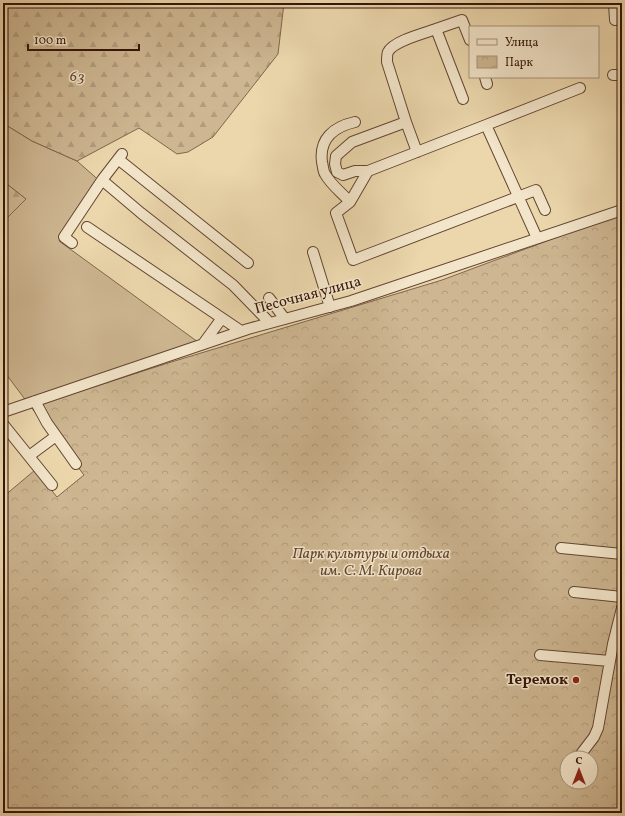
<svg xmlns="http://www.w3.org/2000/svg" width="625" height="816" viewBox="0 0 625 816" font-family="Vollkorn,serif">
<defs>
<pattern id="forest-firs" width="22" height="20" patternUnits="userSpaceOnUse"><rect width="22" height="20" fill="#cdb691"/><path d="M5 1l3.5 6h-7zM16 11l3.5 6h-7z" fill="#b19c7c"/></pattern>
<pattern id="park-crowns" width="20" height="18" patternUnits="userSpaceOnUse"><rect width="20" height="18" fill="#cdb691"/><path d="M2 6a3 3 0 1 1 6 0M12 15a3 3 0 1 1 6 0" fill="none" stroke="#b19c7c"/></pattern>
</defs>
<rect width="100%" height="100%" fill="#ecd7ad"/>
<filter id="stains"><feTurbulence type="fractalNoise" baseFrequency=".005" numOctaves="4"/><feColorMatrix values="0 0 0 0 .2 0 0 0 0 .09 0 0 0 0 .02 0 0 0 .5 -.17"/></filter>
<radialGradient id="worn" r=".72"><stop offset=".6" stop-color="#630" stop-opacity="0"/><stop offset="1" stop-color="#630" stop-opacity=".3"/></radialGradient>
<path fill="#cdb691" stroke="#80664c" d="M6,125L32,141L77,161L102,183L59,241L198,342L27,402L3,370V222L26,199L3,181V128Z"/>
<path fill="url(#forest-firs)" stroke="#80664c" d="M3,3H284L278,54L213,137L188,152L177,154L139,128L77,161L32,141L6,125L3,128Z
M3,181L26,199L3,222Z"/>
<path fill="url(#park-crowns)" stroke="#80664c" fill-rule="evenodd" d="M622,213V813H3V497L35,470L57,497L84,475L31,407L168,363L442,280ZM567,758H591V782H567Z"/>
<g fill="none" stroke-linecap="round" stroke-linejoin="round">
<g stroke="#624631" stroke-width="12">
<path id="minor" d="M614,3L615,20L622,19
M436,29L462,20L470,40
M613,75H622
M485,77L487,84
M355,122C333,127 319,139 322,162C323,166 323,171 325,174C331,185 342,193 350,202L336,213L353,260L536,190L545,210
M406,122L387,62C387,59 387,54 388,52C393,41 425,33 436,29L463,99
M486,125L580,88
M118,159L248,263
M368,171H355L343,175L337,172L335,164L336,156L352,142L406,122L417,152
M102,180L141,213L233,285L270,323
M350,202L368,171L486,125L537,238
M87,227L241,331
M72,243L64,237L102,180L122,154
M313,252L330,307
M269,298L285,319
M203,344L222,318
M35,401L47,423L76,464
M3,412L248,329L351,301L622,210
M3,424L52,485
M29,456L56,436
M561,548L622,554
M574,592L622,597
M540,655L610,661
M578,758L594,737L598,728L613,644L622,608"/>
</g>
<use href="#minor" stroke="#f3e5ca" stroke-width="10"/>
</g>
<circle fill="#8f2418" stroke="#f3e5ca" stroke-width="1.5" cx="576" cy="680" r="4"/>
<g text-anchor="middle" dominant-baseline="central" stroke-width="3" stroke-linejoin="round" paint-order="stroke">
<g font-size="15" font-style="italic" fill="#624531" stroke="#f3e5ca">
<text x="77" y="77">63</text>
<text x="371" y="554">Парк культуры и отдыха<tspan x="371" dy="17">им. С. М. Кирова</tspan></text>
</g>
<g font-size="15" fill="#341508" stroke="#f3e5ca">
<text transform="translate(308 296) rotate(-15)">Песочная улица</text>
</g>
<g font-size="15" font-weight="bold" fill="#341508" stroke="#f3e5ca" text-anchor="end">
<text x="568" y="680">Теремок</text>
</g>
</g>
<rect width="625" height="816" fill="none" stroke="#ecd7ad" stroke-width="16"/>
<rect x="4" y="4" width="617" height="808" fill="none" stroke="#341508" stroke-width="2"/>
<rect x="8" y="8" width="609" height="800" fill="none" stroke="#341508"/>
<rect x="469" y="26" width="130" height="52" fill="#f3e5ca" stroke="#a7927c"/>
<rect x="477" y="39" width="20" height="6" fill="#f3e5ca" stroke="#a7927c"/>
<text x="505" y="46" font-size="12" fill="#341508">Улица</text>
<rect x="477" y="56" width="20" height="12" fill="url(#park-crowns)" stroke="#a7927c"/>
<text x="505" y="66" font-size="12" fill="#341508">Парк</text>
<g transform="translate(579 770)"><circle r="19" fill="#f3e5ca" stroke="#a7927c"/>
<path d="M0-3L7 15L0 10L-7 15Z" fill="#8f2418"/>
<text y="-6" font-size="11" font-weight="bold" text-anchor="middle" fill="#341508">С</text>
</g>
<path d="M28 44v6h111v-6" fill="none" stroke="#341508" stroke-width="2"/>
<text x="34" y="44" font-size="12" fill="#341508" stroke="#f3e5ca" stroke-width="3" paint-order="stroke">100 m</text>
<rect width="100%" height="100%" filter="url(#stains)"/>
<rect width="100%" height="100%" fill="url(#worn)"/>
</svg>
